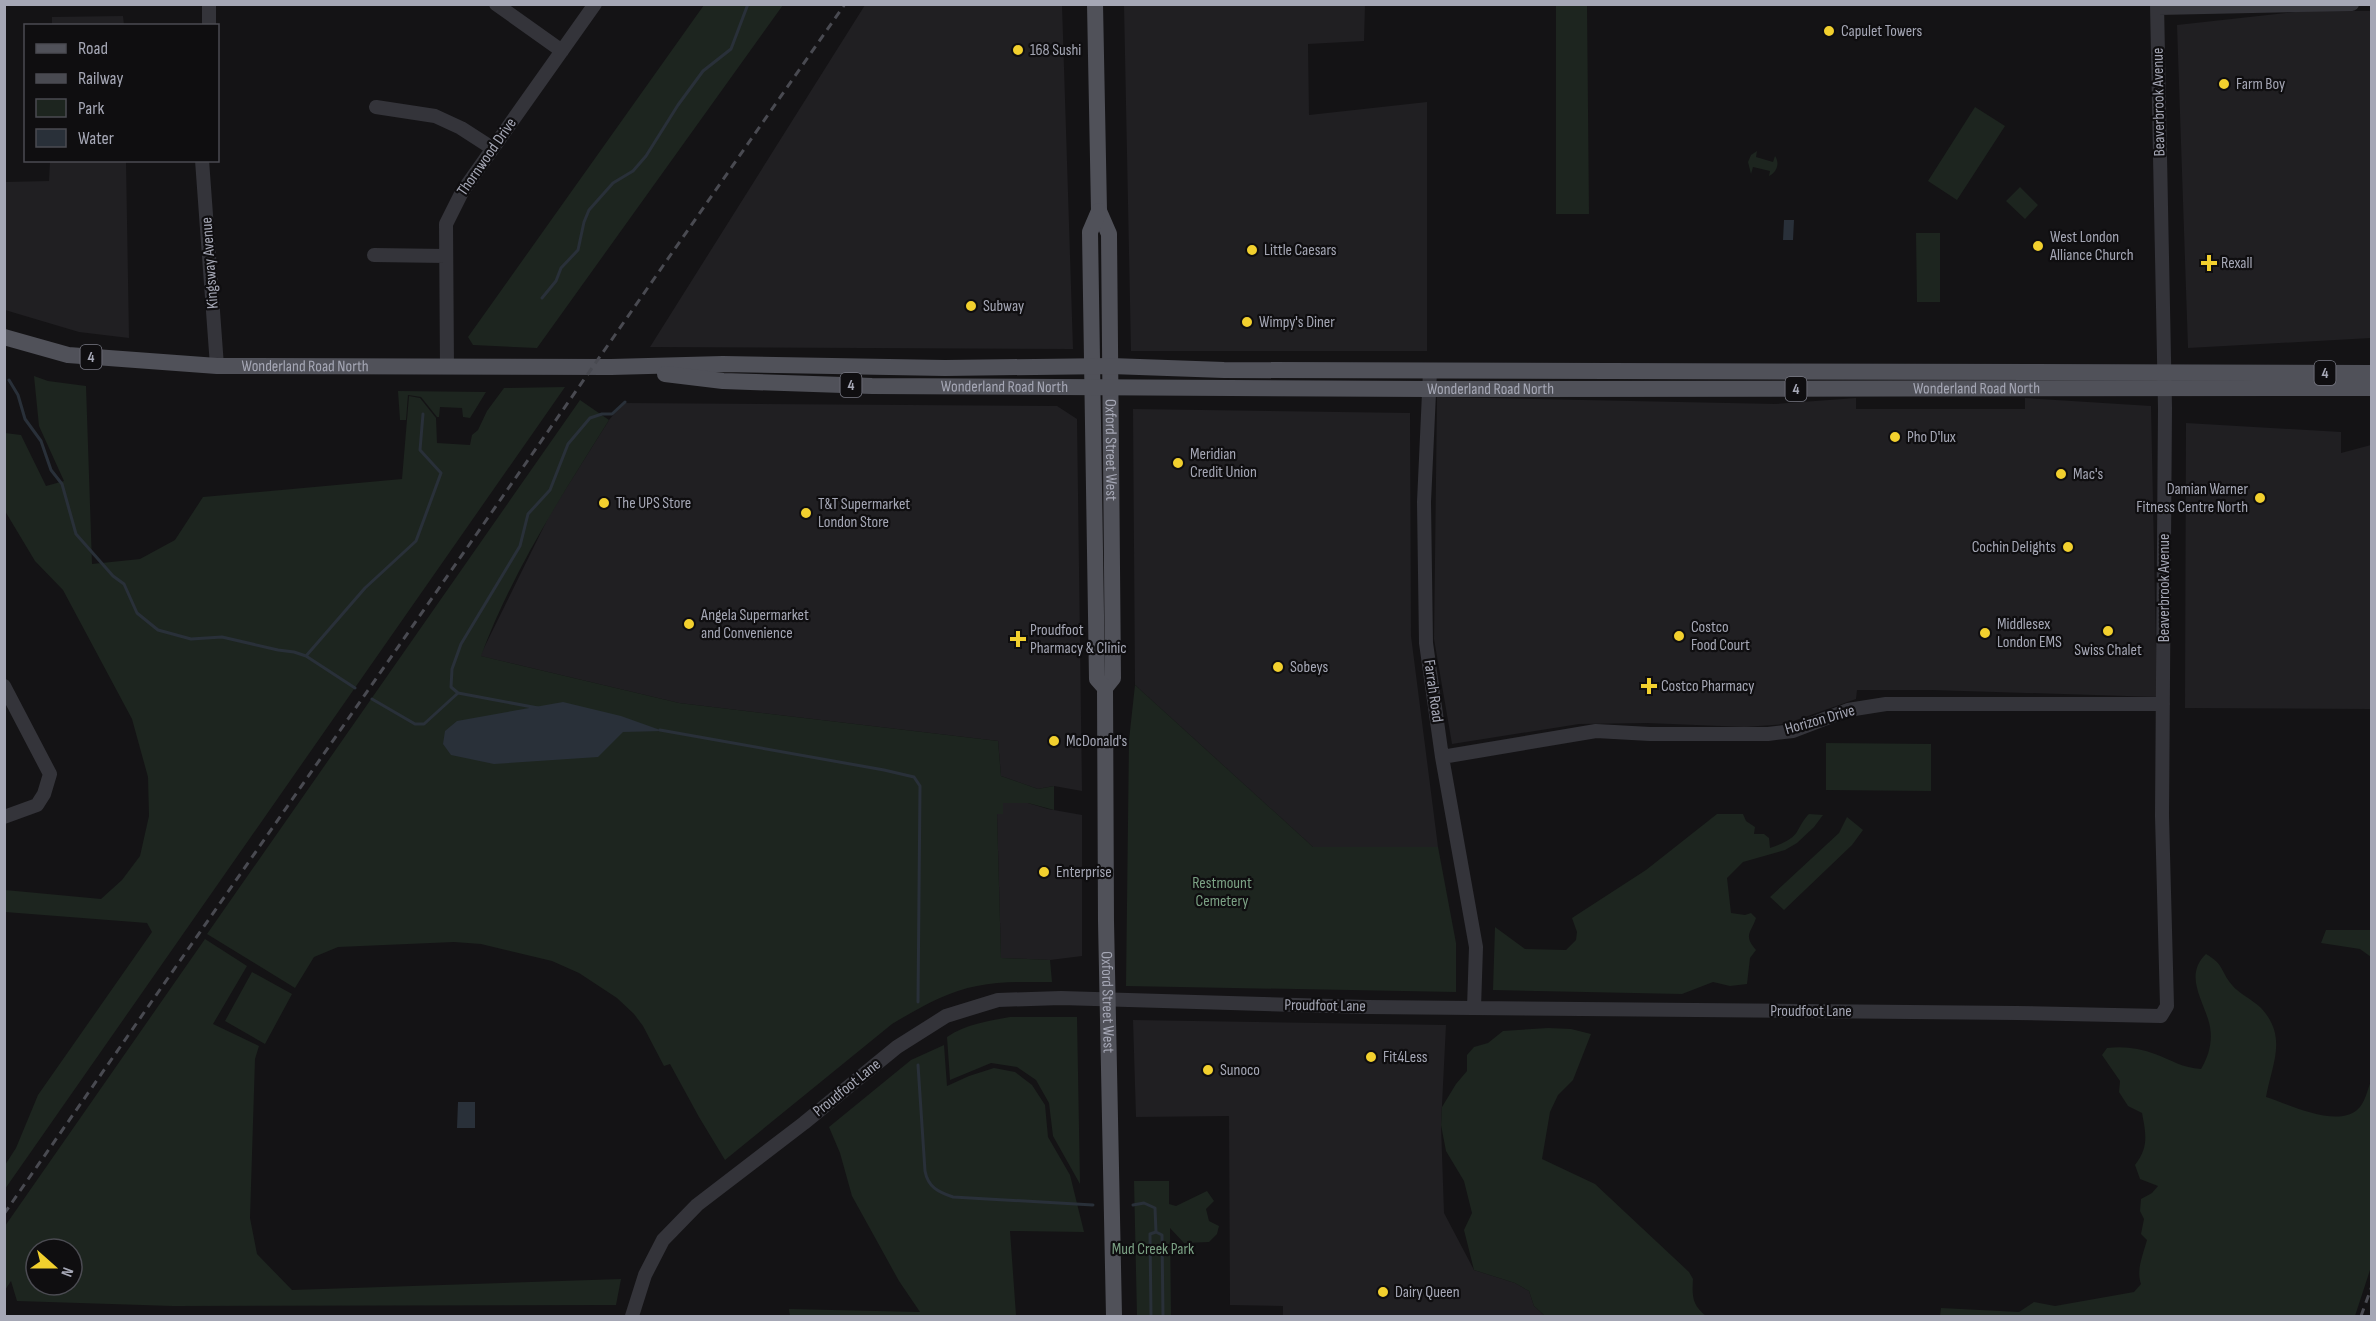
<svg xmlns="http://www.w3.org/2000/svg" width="2376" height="1321" viewBox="0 0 2376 1321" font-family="'Sofia Sans Condensed',sans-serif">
<rect width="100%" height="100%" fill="#141315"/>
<path fill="#201f22" d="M865,5H1062L1073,349L650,347Z
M1124,5H1365L1364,41L1308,44L1309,115L1427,102V351H1131Z
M2303,11H2371V338L2188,348L2177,25Z
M123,16L124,25H52V17Z
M50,161H126L129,338L79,332L5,310V182L49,181Z
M1437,397L1776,404L1856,398V409H2025V398L2151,406L2157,697L1932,690H1857L1856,699L1785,724L1745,727L1647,723L1579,724L1452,744L1434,639Z
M623,403L1057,406L1077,419L1082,791L1054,786L1038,789L1001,776L998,741L679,703L480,656L550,514L609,420Z
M1133,409L1410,413L1411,636L1438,847H1313L1135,685Z
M2186,423L2341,432V453L2371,445V709L2185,708Z
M1002,803H1028L1048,809L1082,815V956L1050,960L1001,958L997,814Z
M1133,1020L1446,1025L1441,1125L1444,1213L1474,1270L1515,1283L1529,1291L1534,1306L1545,1316H1283V1306L1230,1305L1229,1116L1136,1117Z"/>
<path fill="#1d251f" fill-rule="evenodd" d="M704,5H783L537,348L473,345L468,337Z
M1556,5H1587L1589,214H1556Z
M1975,107L2005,126L1957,200L1928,181Z
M1757,151L1756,157L1773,162L1775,156C1780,163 1777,172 1769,176L1770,171L1753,167L1751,174L1748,162L1751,155Z
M2020,187L2038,205L2025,219L2006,201Z
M1916,233H1940V302H1917Z
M34,376L48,381L86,386L92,564L140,559L175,540L203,497L402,479L409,396L420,398L436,418L437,443L470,445L472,435L478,430L487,411L504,388L565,387L5,1189V1165L16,1148L38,1095L152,932L147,923L5,912V890L101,899L122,880L140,856L149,816L148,777L132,719L63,590L35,561L5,511V433L21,435L46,486L64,481L39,426Z
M398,391L486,392L470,418L463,417L462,408L440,407L439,417H437L421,397L408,395L406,420H400Z
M580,400L609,420C562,495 512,572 481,656L679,703L998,741L1001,776L1038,789L1054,786V810L1028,803H1003V814H997L1001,958L1050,960L1052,982C1027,982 1001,981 977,986C948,991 917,1009 892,1024L725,1160L699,1117L670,1064L664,1066L643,1026L634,1014L617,998L579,973L552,961L481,944L454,942L338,947L314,957L295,988L207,934Z
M1135,685L1313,847H1438L1456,943V992L1126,986L1129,740Z
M1826,743L1931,744V791L1826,790Z
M1717,814H1743L1746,821L1755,827L1754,834H1764L1769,838L1770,848C1781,844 1793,840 1798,830C1802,823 1804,819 1809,814L1823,815L1814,827L1797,843L1785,850L1743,862L1727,878L1731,913L1745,915L1751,913L1756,918C1751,933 1743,935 1756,950L1750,958L1747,984L1730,986L1713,982L1682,994L1493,990L1495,927L1525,949L1566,950L1576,940L1577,932L1572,918L1646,870Z
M1847,817L1863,830L1852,845L1784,910L1770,897L1839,833Z
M2326,930H2371V957L2360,949L2321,943Z
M205,939L247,966L213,1024L259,1046L255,1059L250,1218L257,1254L292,1290L621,1279L616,1305L173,1306L17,1301L11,1281L5,1290V1226ZM36,1249H72V1285H36Z
M2206,954C2225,965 2220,971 2232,985C2238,993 2253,1000 2261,1008C2288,1037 2272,1064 2266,1097C2289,1104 2335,1128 2357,1110C2365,1103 2367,1091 2371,1081V1267L2355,1316H1940L1941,1308L2019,1312L2034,1302L2055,1306L2134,1292L2141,1284C2136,1270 2143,1255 2147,1240L2141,1234L2144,1219L2140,1211L2141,1199L2152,1193L2158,1186L2140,1179L2135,1165C2149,1147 2146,1134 2142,1113L2128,1106L2119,1092L2120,1081L2102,1055L2107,1048C2124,1046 2139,1048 2155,1054C2171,1060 2183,1068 2201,1069C2210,1054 2214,1037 2208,1019C2201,997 2185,974 2206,954Z
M252,972L292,994L265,1044L225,1021Z
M1010,1017H1077L1080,1184L1053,1136L1049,1103L1036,1080L1017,1067L991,1063L950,1080L947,1037C966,1024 988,1021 1010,1017Z
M1548,1028L1571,1029L1591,1034L1573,1080L1558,1095L1550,1112L1542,1159L1595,1184L1689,1272L1693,1279C1692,1296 1692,1305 1706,1316H1545L1534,1306L1529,1291L1515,1283L1474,1270L1464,1230L1472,1213L1464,1181L1446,1151L1441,1125L1442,1107L1456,1084L1467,1071V1055L1474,1047L1488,1043L1503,1031Z
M944,1045L947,1086L969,1076L994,1068L1015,1072L1032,1085L1045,1105L1048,1137L1070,1175L1084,1232L1010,1231L1016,1315L1083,1316H790L789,1309L920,1312L899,1281L852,1196L840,1153L829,1127L911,1060Z
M1134,1181H1169V1204L1176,1206L1207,1191L1214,1201L1206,1209L1209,1221L1219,1226L1217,1234L1209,1242L1184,1243L1170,1228L1171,1316H1137Z"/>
<path fill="#293039" d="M1784,220H1794L1793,240H1783Z
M563,702L621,716L663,731L623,732L598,757L494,764L451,755L443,744L445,731L457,721Z
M458,1102H475V1128H457Z"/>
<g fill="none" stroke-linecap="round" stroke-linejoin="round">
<path stroke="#293039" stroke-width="3" d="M542,298L556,281L561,268L578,250L584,222L589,210L613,183L633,171L646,156L678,105L703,71L731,49L748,4
M9,380L18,395L25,419L41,441L51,470L62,484L76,534L113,576L124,584L137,613L158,630L191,639L222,637L278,650L294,652L306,656L355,688
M306,656L365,588L416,541L441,473L420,450L423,414
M372,699L415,724H424L458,693
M538,708L458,693L451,687L452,669L461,644L520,546L528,514L550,490L568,444L590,418L602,414H612L625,402
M660,730L884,770L914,777L920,786L918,1002
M918,1065L925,1171C928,1187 938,1192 953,1197L1093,1205
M1133,1205L1144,1203L1155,1208L1156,1232L1150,1234L1151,1316
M1156,1232L1162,1235L1163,1316"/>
<path stroke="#34343a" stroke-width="14" d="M496,4L562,51
M2158,8L2352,4
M209,26V4
M376,107L435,116L461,128L492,148
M202,160L217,366
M374,255L446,256
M447,367L446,224L462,192L595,4
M1430,371L1424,502L1426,643L1442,757L1476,947L1474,1008
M4,686L50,774L44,794L37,805L4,817
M1442,757L1596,731L1650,734H1768L1793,731L1848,710L1886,704H2163
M632,1316L645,1275L663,1240L697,1205L804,1123L897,1047L946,1016L998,1000L1061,998L1367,1007L2016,1013L2161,1016L2167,1006L2162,816L2165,408L2157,4"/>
<g stroke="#505159" stroke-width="16">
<path id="s1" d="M1095,4L1099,211L1109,234L1113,678L1105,688"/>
<path id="s2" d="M1099,211L1090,232L1097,679L1105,688L1106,921L1114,1316"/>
<path id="s3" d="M4,337L68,355L217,366L611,367L723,364L945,368L1111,366L1224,370L2372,373"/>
<path id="s4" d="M665,374L723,381L872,386L1428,389L2372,388"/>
</g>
<path stroke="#494a51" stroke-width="3" stroke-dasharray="8 6" stroke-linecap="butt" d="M4,1214L845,4
M2361,1316L2372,1286"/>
</g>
<g fill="#f2d02e" stroke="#0f0e10" stroke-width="2">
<circle cx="1829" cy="31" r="6"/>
<circle cx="1018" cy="50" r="6"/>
<circle cx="2224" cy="84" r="6"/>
<circle cx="2038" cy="246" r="6"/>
<circle cx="1252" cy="250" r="6"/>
<path d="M2206 254h6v6h6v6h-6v6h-6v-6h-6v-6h6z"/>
<circle cx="971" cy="306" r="6"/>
<circle cx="1247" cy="322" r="6"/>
<circle cx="1895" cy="437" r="6"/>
<circle cx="1178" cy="463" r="6"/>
<circle cx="2061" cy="474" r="6"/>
<circle cx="2260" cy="498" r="6"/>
<circle cx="604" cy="503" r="6"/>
<circle cx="806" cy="513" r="6"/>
<circle cx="2068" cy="547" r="6"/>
<circle cx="689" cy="624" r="6"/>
<circle cx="2108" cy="631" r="6"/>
<circle cx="1985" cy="633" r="6"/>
<circle cx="1679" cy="636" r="6"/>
<path d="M1015 630h6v6h6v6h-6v6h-6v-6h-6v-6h6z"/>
<circle cx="1278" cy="667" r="6"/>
<path d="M1646 677h6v6h6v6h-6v6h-6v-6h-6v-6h6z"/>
<circle cx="1054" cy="741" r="6"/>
<circle cx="1044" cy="872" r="6"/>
<circle cx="1371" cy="1057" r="6"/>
<circle cx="1208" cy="1070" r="6"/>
<circle cx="1383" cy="1292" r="6"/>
</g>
<g text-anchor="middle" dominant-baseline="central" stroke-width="4.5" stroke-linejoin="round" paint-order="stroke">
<g fill="#0f0e10" stroke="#787984" stroke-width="1.5">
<rect x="80.5" y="345" width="21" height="24" rx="4.5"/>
<rect x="2314.5" y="361" width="21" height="24" rx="4.5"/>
<rect x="840.5" y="373" width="21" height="24" rx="4.5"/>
<rect x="1785.5" y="377" width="21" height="24" rx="4.5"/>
</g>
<g font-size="15" font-weight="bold" fill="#a5a7b5">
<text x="91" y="357">4</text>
<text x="2325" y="373">4</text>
<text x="851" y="385">4</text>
<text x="1796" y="389">4</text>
</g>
<g font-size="16" fill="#a5a7b5" stroke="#0f0e10" text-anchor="start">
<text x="1841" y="31">Capulet Towers</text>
<text x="1030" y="50">168 Sushi</text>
<text x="2236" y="84">Farm Boy</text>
<text x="2050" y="237">West London<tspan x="2050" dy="18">Alliance Church</tspan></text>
<text x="1264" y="250">Little Caesars</text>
<text x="2221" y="263">Rexall</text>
<text x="983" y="306">Subway</text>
<text x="1259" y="322">Wimpy's Diner</text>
<text x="1907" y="437">Pho D'lux</text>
<text x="1190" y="454">Meridian<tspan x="1190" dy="18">Credit Union</tspan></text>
<text x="2073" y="474">Mac's</text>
<text x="2248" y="489" text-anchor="end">Damian Warner<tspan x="2248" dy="18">Fitness Centre North</tspan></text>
<text x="616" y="503">The UPS Store</text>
<text x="818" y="504">T&amp;T Supermarket<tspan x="818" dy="18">London Store</tspan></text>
<text x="2056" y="547" text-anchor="end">Cochin Delights</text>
<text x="701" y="615">Angela Supermarket<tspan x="701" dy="18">and Convenience</tspan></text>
<text x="1997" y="624">Middlesex<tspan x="1997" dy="18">London EMS</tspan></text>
<text x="1691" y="627">Costco<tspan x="1691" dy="18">Food Court</tspan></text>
<text x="1030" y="630">Proudfoot<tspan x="1030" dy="18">Pharmacy &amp; Clinic</tspan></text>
<text x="2108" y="650" text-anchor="middle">Swiss Chalet</text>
<text x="1290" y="667">Sobeys</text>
<text x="1661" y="686">Costco Pharmacy</text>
<text x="1066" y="741">McDonald's</text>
<text x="1056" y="872">Enterprise</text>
<text x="1383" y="1057">Fit4Less</text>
<text x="1220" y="1070">Sunoco</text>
<text x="1395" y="1292">Dairy Queen</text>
</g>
<g font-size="16" fill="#a5a7b5" stroke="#0f0e10">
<text transform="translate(2159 102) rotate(-91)">Beaverbrook Avenue</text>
<text transform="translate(487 157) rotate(-55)">Thornwood Drive</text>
<text transform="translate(210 263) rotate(-94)">Kingsway Avenue</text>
<text stroke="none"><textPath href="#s3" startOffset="304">Wonderland Road North</textPath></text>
<text stroke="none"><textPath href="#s4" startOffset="340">Wonderland Road North</textPath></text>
<text stroke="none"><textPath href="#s4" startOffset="826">Wonderland Road North</textPath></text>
<text stroke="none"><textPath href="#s4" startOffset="1312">Wonderland Road North</textPath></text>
<text stroke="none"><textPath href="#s1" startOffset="448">Oxford Street West</textPath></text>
<text transform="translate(2164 588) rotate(-90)">Beaverbrook Avenue</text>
<text transform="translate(1433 691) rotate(82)">Farrah Road</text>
<text transform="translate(1820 720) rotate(-16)">Horizon Drive</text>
<text stroke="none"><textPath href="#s2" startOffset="796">Oxford Street West</textPath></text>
<text transform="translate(1325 1006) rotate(1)">Proudfoot Lane</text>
<text x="1811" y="1011">Proudfoot Lane</text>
<text transform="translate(847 1088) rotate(-39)">Proudfoot Lane</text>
</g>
<g font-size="16" fill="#7ba184" stroke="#0f0e10">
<text x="1222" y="883">Restmount<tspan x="1222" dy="18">Cemetery</tspan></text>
<text x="1153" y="1249">Mud Creek Park</text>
</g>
</g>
<rect width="2376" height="1321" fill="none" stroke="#a5a7b5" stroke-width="12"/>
<rect x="24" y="24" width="195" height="138" fill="#0f0e10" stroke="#4b4b52" stroke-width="1.5"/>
<rect x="36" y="44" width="30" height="9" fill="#505159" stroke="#4b4b52" stroke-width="1.5"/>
<text x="78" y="54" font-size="18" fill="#a5a7b5">Road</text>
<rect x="36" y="74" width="30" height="9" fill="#494a51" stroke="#4b4b52" stroke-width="1.5"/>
<text x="78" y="84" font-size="18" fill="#a5a7b5">Railway</text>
<rect x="36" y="99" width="30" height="18" fill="#1d251f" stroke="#4b4b52" stroke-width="1.5"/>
<text x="78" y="114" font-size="18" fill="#a5a7b5">Park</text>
<rect x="36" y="129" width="30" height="18" fill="#293039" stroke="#4b4b52" stroke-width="1.5"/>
<text x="78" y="144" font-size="18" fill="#a5a7b5">Water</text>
<g transform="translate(54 1267) rotate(111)"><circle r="28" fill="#0f0e10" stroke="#4b4b52" stroke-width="1.5"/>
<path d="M0-4.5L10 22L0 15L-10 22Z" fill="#f2d02e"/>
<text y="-9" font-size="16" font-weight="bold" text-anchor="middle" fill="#a5a7b5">N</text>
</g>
</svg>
